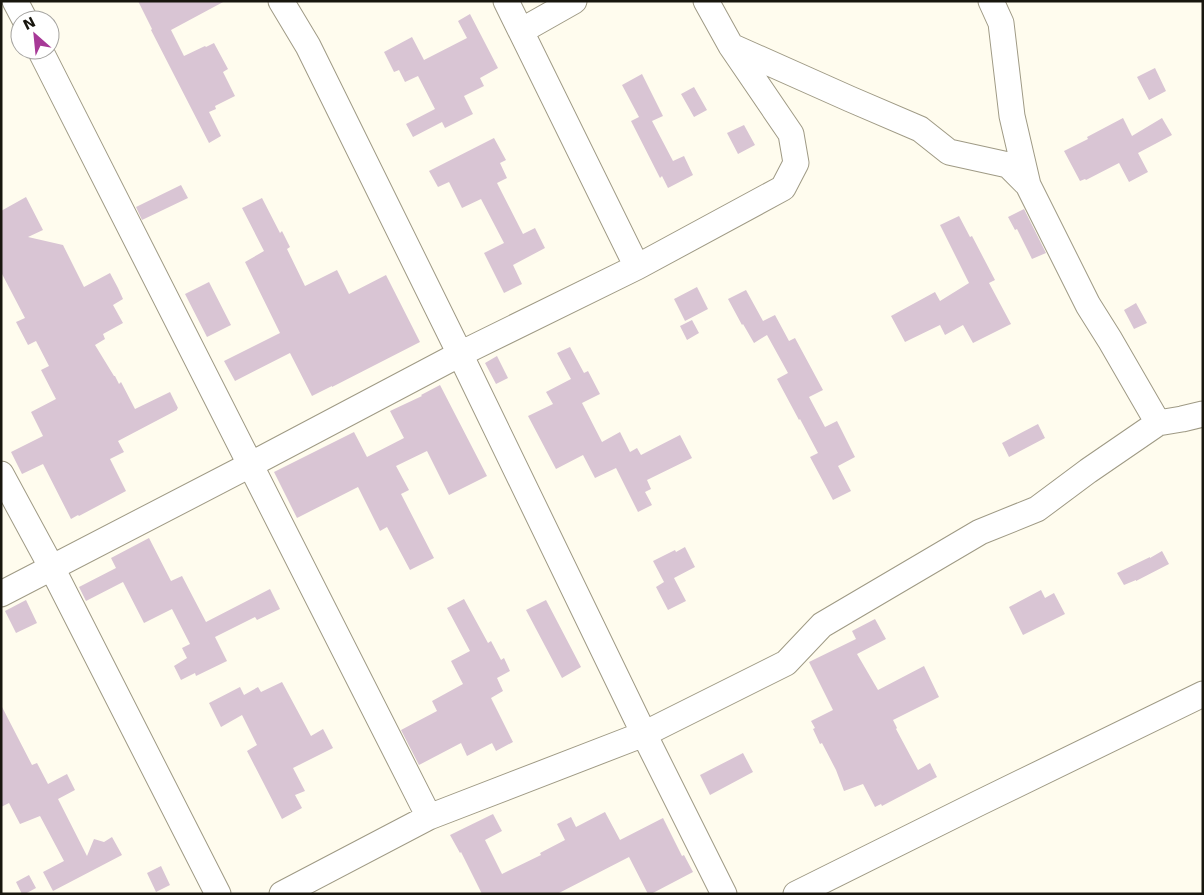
<svg xmlns="http://www.w3.org/2000/svg" width="1204" height="895" viewBox="0 0 1204 895" font-family="'DejaVu Sans',sans-serif">
<rect width="100%" height="100%" fill="#fffcee"/>
<path fill="#d9c5d4" d="M138,1H225L171,30L184,56L205,46L206,47L214,43L228,69L223,72L235,96L215,106L216,109L209,112L221,136L209,143L151,30L152,29Z
M470,14L498,68L480,78L484,86L464,96L473,114L445,128L442,122L413,137L406,124L435,109L418,76L405,82L399,70L394,72L384,52L412,37L424,60L467,38L458,21Z
M1155,68L1166,91L1149,100L1137,77Z
M642,74L663,116L652,121L673,161L684,156L693,175L668,188L662,176L660,178L631,121L639,117L622,85Z
M694,87L707,110L694,117L681,94Z
M1123,118L1132,136L1162,118L1172,135L1138,153L1148,172L1129,182L1119,163L1086,180L1085,179L1080,181L1064,151L1088,139L1087,137Z
M744,125L755,145L738,154L727,133Z
M494,138L506,160L500,163L507,178L497,183L523,234L535,228L545,248L513,265L522,284L504,293L484,253L504,243L481,199L462,208L449,182L438,187L429,171Z
M181,185L188,198L142,220L136,207Z
M26,197L43,230L28,237L63,245L84,287L110,273L118,288L123,299L113,305L123,323L103,334L105,339L95,345L114,376H115L119,384L121,382L135,409L170,392L178,408L177,409V410L118,441L124,452L110,459L126,491L79,516L78,515L71,519L43,464L22,474L11,452L43,436L31,412L56,399L41,370L49,366L36,341L28,345L16,322L25,318L1,272V211Z
M262,198L280,233L282,231L290,247L287,249L305,286L337,270L349,294L386,275L420,342L332,387V386L312,396L290,353L235,381L224,361L280,333L245,262L264,251L242,208Z
M1024,209L1046,253L1032,259L1017,229L1015,230L1008,217Z
M959,216L970,237L972,236L995,280L989,283L1011,324L973,343L963,325L945,335L940,325L905,342L891,316L935,292L940,301L969,283L940,225Z
M209,282L231,325L207,337L185,294Z
M697,287L708,309L685,321L674,299Z
M746,290L763,321L775,315L789,341L795,338L823,390L809,397L825,427L837,421L855,457L838,466L851,491L833,500L810,457L818,453L800,419L799,420L777,379L788,373L767,335L754,343L743,324L742,325L728,299Z
M1136,303L1147,323L1134,329L1124,310Z
M692,320L699,333L687,340L680,326Z
M570,347L584,373L588,371L600,394L582,403L602,442L620,432L630,452L637,448L641,455L680,435L692,458L647,480L651,489L645,492L652,505L638,512L616,468L595,478L583,455L556,469L528,416L553,404L546,392L571,379L557,353Z
M497,356L508,378L496,384L485,363Z
M440,385L487,476L449,495L427,451L396,466L409,490L401,494L434,558L410,570L387,527L380,531L358,487L297,518L274,472L354,432L367,457L404,438L390,411L422,396L421,395Z
M1038,424L1045,438L1009,457L1002,443Z
M149,538L171,581L182,576L206,622L270,589L280,609L257,620L255,617L215,637L227,661L196,676L195,673L181,680L174,666L187,658L182,648L190,644L172,609L144,623L123,582L86,601L79,587L116,568L111,558Z
M685,547L695,567L674,578L686,601L668,610L656,587L664,582L653,561L675,550L676,552Z
M1162,551L1169,564L1136,581V580L1124,585L1117,573L1150,557V558Z
M1041,590L1045,598L1054,593L1065,614L1023,635L1009,607Z
M464,599L488,643L491,641L501,660L504,658L510,671L497,678L503,691L491,698L513,742L496,751L492,743L467,756L461,743L419,765L401,730L437,711L432,701L463,684L451,661L470,651L447,608Z
M26,600L37,623L16,633L5,611Z
M546,600L581,667L562,678L526,610Z
M875,619L886,639L857,654L878,690L924,666L939,697L893,720L897,728L896,729L918,770L930,763L937,777L882,806L881,804L875,807L863,784L844,791L836,770L822,743L820,744L813,729L815,728L811,721L833,710L809,662L856,639L852,631Z
M282,682L311,736L323,729L333,748L293,768L305,791L295,795L302,808L282,819L247,751L257,745L242,715L221,727L209,703L240,687L244,695L258,687L261,692Z
M1,705L32,765L37,763L48,784L67,774L75,790L58,799L87,856L94,839L104,842L112,837L122,855L53,891L43,872L64,861L40,816L20,824L9,803L1,807Z
M743,753L753,772L710,795L700,775Z
M605,812L620,840L663,818L682,856L684,855L693,872L651,894H648L629,857L557,894H482L461,852L460,853L450,835L493,814L502,831L485,840L502,874L541,855L540,853L565,840L557,824L571,817L576,827Z
M161,866L170,885L156,892L147,873Z
M29,875L36,888L25,894H22L16,882Z"/>
<g fill="none" stroke-linecap="round" stroke-linejoin="round">
<g stroke="#9f9a85" stroke-width="27">
<path id="minor" d="M15,1L25,20
M281,1L308,46L460,354L644,734L724,894
M506,1L637,267
M991,1L1001,23L1012,116L1028,185
M521,31L574,1
M731,46L850,99L920,129L949,152L1008,165L1028,185L1088,305L1110,340L1158,423
M40,50L429,817
M1,474L52,568L218,894
M1,594L250,465L460,354L637,267L783,188L796,163L791,134L731,46L706,1
M282,894L429,817L644,734L786,663L822,625L980,532L1037,509L1088,471L1158,423L1182,419L1203,414
M796,894L979,803L1203,694"/>
</g>
<use href="#minor" stroke="#fff" stroke-width="25"/>
</g>
<rect width="1204" height="895" fill="none" stroke="#18160e" stroke-width="5"/>
<g transform="translate(35 35) rotate(333)"><circle r="24" fill="#ffffff" stroke="#a3a29f"/>
<path d="M0-4L9 19L0 12L-9 19Z" fill="#a73997"/>
<text y="-8" font-size="14" font-weight="bold" text-anchor="middle" fill="#18160e">N</text>
</g>
</svg>
